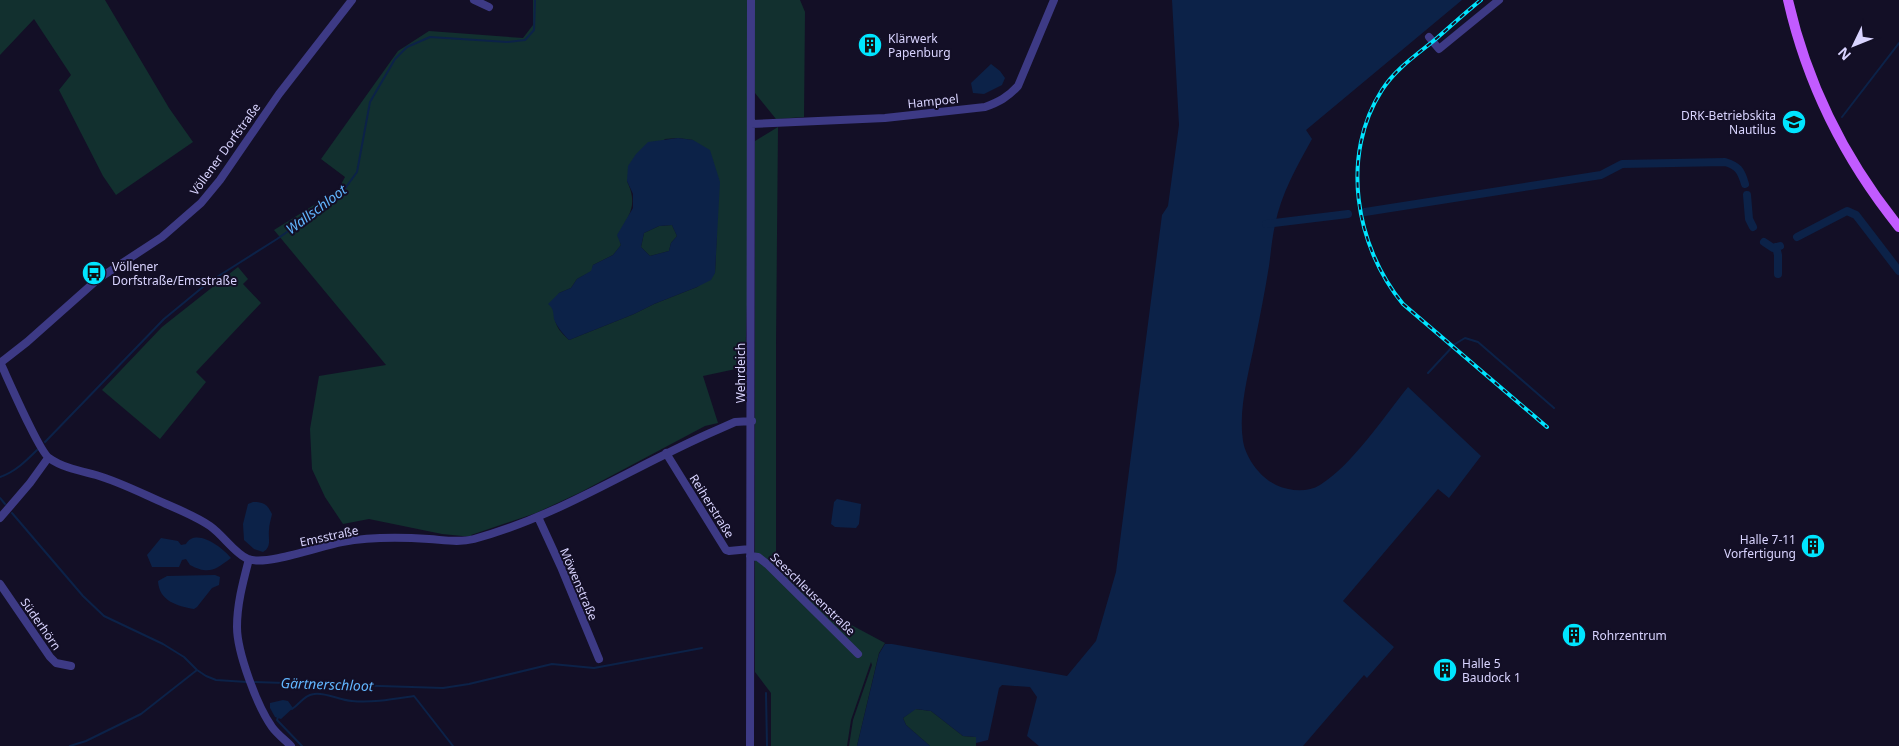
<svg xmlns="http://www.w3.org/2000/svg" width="1899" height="746" viewBox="0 0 1899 746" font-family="'Noto Sans',sans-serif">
<rect width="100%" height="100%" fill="#130f26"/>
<path fill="#12302f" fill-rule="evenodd" d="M0,0H105L169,108L193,142L116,195L103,176L59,90L71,75L34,19L0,55Z
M533,0H748V274L745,367L703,376L718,423L705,426L581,492L536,513L471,535L472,537L442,534L369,519L343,524L325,497L312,469L310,429L319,376L386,365L274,230L338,190L345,177L321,159L398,51L429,31L523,38L533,25ZM678,138L693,140L717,229L715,273L697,287L654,304L634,314L569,340C551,325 552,313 559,293L571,288L577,279L592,271L593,265L613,255L621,245L618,235C630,214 638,205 627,181L665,139Z
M755,0H800L805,12L804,117L776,119L755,93Z
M778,127L776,344V568L842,620L885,643L879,653L857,746H849L853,720L872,665L871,662L851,720L847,746H771V693L755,672V141Z
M672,225L677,236L671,243L669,251L650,256L641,247L644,233L659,226Z
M238,267L248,279L243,284L261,303L196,372L206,382L160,439L102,390L162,327Z
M915,709L931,711L963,736L976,737V746H930L906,725L903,718Z"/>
<path fill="#0c2248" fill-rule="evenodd" d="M1172,0H1462L1306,130L1312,139C1297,166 1281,194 1275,225C1272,238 1271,252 1269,266C1265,291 1260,316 1255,341C1249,372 1238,409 1243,441C1246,459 1261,478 1276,485C1289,491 1307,493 1320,485C1351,466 1384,417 1408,387L1481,456L1449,498L1438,489L1343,601L1394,647L1367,678L1364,675L1303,746H1039L1027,736L1037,697L1030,687L1002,685L999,688L988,740L976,743V737L963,736L931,711L916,709L903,718L906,725L930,746H857L879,654L885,644H892L1067,676L1096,641L1116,572L1162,215L1168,206L1179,125Z
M991,64L1000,71L1005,78L1002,85L984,94L973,93L971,83Z
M678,138L693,140L710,150L720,182L715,273L711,280L697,287L654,304L634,314L569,340C563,334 557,327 554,319C553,312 554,309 548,304L559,293L571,288L577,279L591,271L593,265L613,255L621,245L617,235L633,208V194L627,181L628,166L636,154L648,142ZM672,225L677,236L671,243L669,251L650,256L641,247L644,233L659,226Z
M837,499L861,504L859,524L856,528L835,527L831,524L834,502Z
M253,502C264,502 267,504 272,514C271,519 269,525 269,530C268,539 272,547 263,552L254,549L244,540L243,524L248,504Z
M161,538L178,541L181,545L186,544C196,527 223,548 231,558C215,570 209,575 190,565L186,559L182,560L179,567H152L147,555Z
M215,575L220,577L219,585L212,588L197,607L194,609C177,606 159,601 158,581L167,576Z
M283,700L288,701L293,708L281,719L275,717L270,708V703Z"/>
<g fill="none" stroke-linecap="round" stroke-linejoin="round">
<path stroke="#0c2248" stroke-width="2" d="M1842,117L1899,43
M1428,373L1455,344L1465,338L1478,342L1554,408
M45,442L164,319L209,282L277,239L341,194L357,172L370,102L395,59L407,47L430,37L507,42L525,40L534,30L535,0
M0,477C15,472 26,461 37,450
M0,498L5,504
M12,513L83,596L104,616L163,644L184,657L197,670L206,676L216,680L247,682
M252,682L443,688L469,684L552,664L594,668L702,648
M766,693L767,746
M292,709C300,704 304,695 314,694C325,692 339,700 352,701C372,703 394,699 414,696L453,746
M278,717L277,720L302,746
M70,746L86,741L141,714L197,670"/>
<path stroke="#0c2248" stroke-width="8" d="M1747,195L1749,219L1753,227
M1365,212L1601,175L1622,164L1725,162C1738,166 1741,170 1745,184
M1266,224L1348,214
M1797,237L1847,211L1856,215L1899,271
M1764,242L1773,248L1780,246
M1776,247L1778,255V274"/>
<path stroke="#3d3a85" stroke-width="8" d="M474,0L489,7
M1429,37L1439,49L1499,0
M751,124L885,118L985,107C999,102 1008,97 1018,86L1054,0
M0,362C8,379 39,451 49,458C63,468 81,471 96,475C120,482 143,494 166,504C180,510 197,517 210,526C223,535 235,554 248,559C267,566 320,546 342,542C369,537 400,537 429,539C444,540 459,543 474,539C560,516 635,465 717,430L735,422L752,421
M0,363L27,342L98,279L162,237L201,203L220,180L279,94L352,0
M666,453L726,550L729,551L750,549
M538,517L561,567L599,659
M0,518L30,483L48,458
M750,556L758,557L767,564L858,654
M249,559C243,582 237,604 237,627C237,652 257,706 272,727C277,734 285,740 291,746
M0,584L50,657L56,663L71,666
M750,746L751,0"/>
<path stroke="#c25bff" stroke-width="10" d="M1788,0C1807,84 1845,160 1899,227"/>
<g stroke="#00e5ff" stroke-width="4">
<path id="rail" d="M1481,0C1466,12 1452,25 1437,38C1418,54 1396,68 1382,90C1340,155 1355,246 1403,304L1547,427"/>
</g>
<use href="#rail" stroke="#130f26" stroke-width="2" stroke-dasharray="5.5" stroke-linecap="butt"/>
</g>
<defs>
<g id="building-disc" transform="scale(1.25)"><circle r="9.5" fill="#00e5ff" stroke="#130f26"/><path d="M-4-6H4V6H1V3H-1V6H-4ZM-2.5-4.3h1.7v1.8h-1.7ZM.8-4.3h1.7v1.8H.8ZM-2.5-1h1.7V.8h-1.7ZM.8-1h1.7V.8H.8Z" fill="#111"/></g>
<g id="school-disc" transform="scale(1.25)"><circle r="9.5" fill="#00e5ff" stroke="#130f26"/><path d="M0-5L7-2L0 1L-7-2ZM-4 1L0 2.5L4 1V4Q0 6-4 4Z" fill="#111"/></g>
<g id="bus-disc" transform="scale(1.25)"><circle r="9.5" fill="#00e5ff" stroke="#130f26"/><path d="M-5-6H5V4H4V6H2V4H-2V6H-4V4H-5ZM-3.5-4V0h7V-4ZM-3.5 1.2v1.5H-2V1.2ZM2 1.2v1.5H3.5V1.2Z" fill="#111"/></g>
</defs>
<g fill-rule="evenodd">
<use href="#building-disc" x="870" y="45"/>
<use href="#school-disc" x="1794" y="122"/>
<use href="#bus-disc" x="94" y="273"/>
<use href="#building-disc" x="1813" y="546"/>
<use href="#building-disc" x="1574" y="635"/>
<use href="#building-disc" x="1445" y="670"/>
</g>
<g text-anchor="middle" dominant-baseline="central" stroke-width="4" stroke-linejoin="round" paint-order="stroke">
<g font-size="12" fill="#d9d4ff" stroke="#130f26" text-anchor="start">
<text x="888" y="38">Klärwerk<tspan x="888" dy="14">Papenburg</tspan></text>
<text x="1776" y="115" text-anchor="end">DRK-Betriebskita<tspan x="1776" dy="14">Nautilus</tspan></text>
<text x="112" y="266">Völlener<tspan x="112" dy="14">Dorfstraße/Emsstraße</tspan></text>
<text x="1796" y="539" text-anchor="end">Halle 7-11<tspan x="1796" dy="14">Vorfertigung</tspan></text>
<text x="1592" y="635">Rohrzentrum</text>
<text x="1462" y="663">Halle 5<tspan x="1462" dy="14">Baudock 1</tspan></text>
</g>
<g font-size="12" fill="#d9d4ff" stroke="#130f26">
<text transform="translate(933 101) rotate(-6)">Hampoel</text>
<text transform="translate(225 149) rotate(-54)">Völlener Dorfstraße</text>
<text transform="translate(740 373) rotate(-90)">Wehrdeich</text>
<text transform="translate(712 506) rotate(58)">Reiherstraße</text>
<text transform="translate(329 536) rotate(-12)">Emsstraße</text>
<text transform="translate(579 584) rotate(67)">Möwenstraße</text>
<text transform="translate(813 594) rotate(44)">Seeschleusenstraße</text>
<text transform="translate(41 624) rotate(55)">Süderhörn</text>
</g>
<g font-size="14" font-style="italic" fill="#62b6ff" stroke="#130f26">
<text transform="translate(316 209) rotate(-37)">Wallschloot</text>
<text transform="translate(327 684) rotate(2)">Gärtnerschloot</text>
</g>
</g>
<g transform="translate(1854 45) rotate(227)" stroke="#130f26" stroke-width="4" paint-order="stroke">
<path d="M0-4L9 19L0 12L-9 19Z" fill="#d9d4ff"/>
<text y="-8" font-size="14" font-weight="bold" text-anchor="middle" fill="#d9d4ff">N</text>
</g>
</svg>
